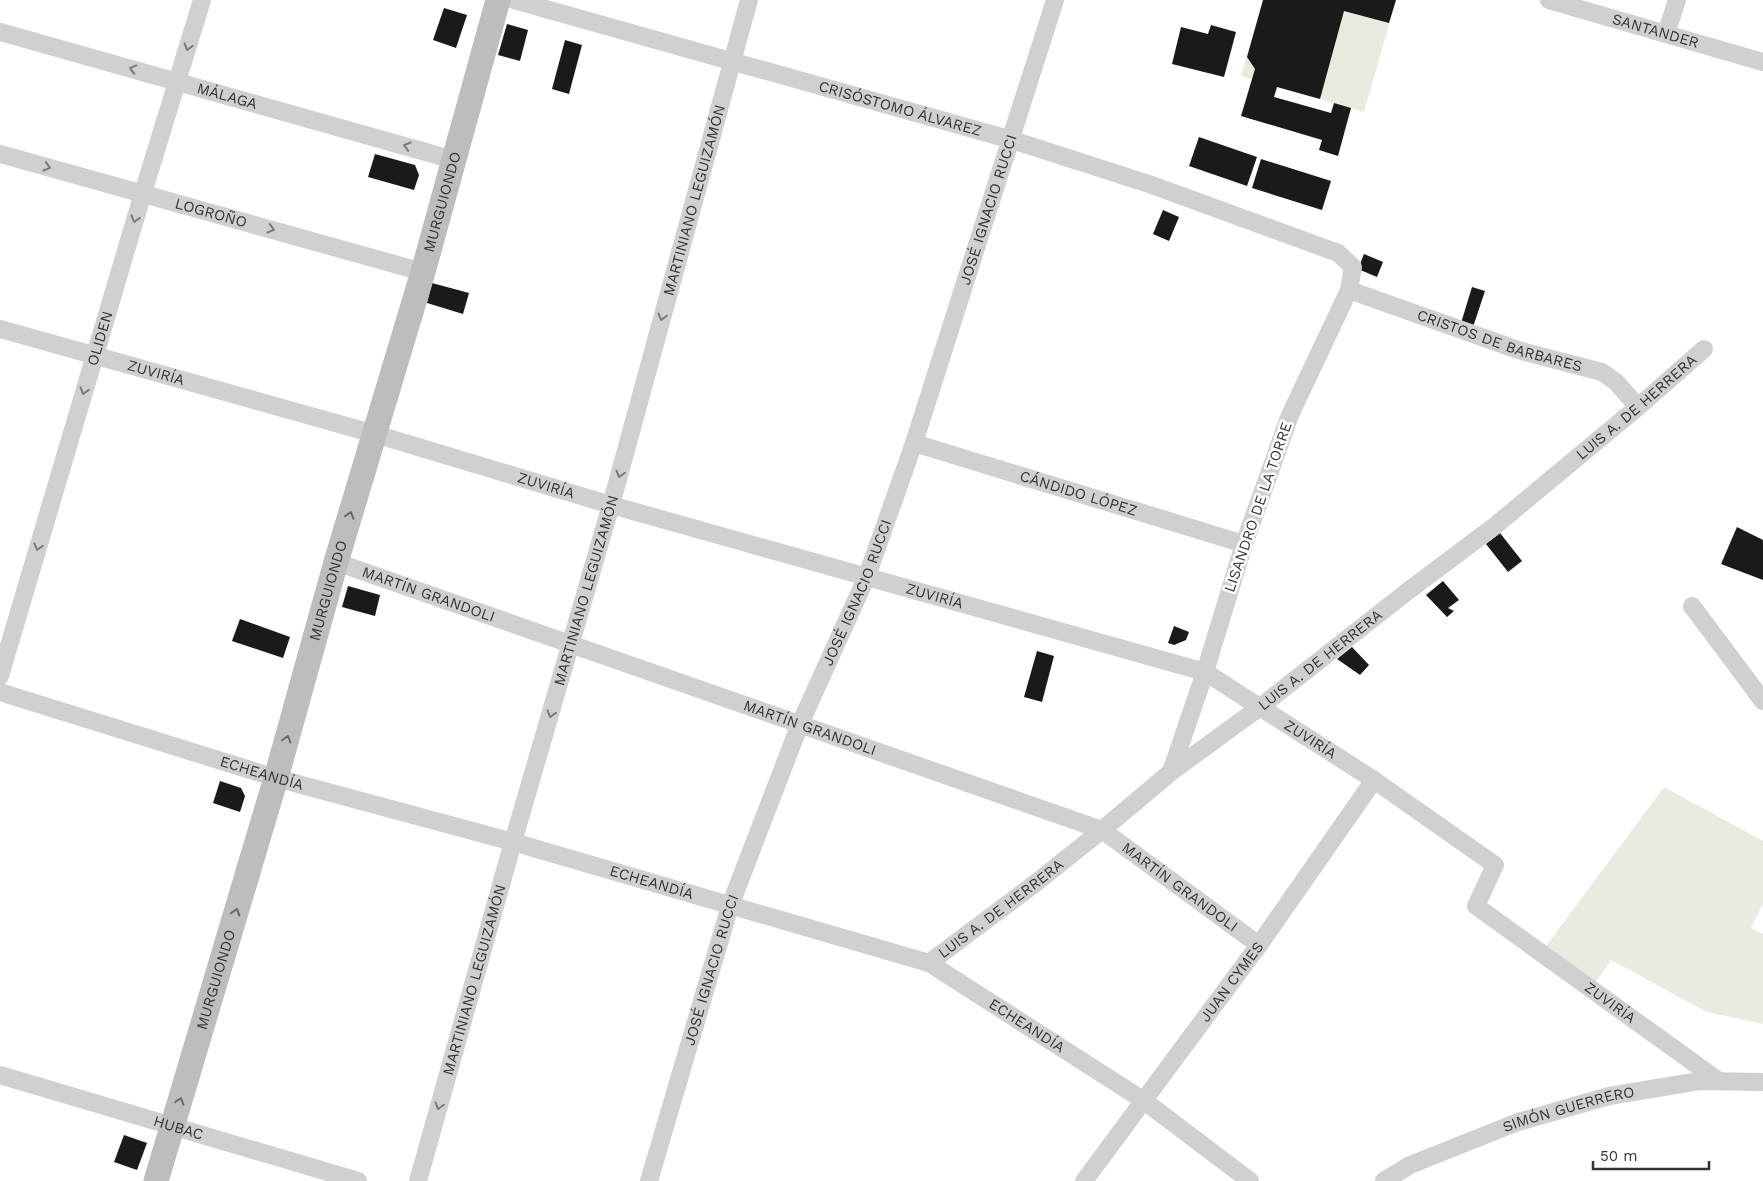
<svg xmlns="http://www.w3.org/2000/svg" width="1763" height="1181" viewBox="0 0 1763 1181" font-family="'Work Sans',sans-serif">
<rect width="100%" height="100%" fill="#fff"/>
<path fill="#e6ecdf" d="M1263,0H1396L1364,112L1241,76Z
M1664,787L1763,841V904L1751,928L1763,934V1024L1707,1012L1611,960L1591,989L1541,953Z"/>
<path fill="#1a1a1a" d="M1263,0H1396L1389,23L1344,11L1320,99L1277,87L1274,97L1331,113L1334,103L1351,108L1338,156L1319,150L1322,140L1241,116L1255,69L1247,57Z
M444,8L467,15L456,48L433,40Z
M507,24L528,30L520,61L498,55Z
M1211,25L1236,32L1224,77L1172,64L1181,27L1208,34Z
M565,40L582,45L569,94L552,89Z
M1199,137L1257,157L1247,186L1189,166Z
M375,154L415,165L419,175L414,190L368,177Z
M1261,159L1331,181L1322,210L1252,188Z
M1163,210L1179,217L1169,241L1153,234Z
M1364,254L1383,262L1377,277L1358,269Z
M432,283L469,293L463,314L427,303Z
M1472,287L1485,291L1473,327L1461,323Z
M1737,527L1763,540V580L1721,564Z
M1500,533L1522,561L1508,572L1486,544Z
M1443,581L1459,600L1448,608L1454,611L1447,617L1426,595Z
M348,586L380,595L375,616L342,607Z
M240,619L290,637L283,658L232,641Z
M1174,626L1189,632L1186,640L1174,645L1168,643Z
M1352,647L1369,665L1360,675L1337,659Z
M1037,651L1054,656L1042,702L1024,697Z
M220,781L241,788L245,796L240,812L213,803Z
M124,1135L147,1143L137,1170L114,1162Z"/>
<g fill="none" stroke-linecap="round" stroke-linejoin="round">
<g stroke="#d0d0d0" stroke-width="18">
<path id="s1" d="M514,0L1012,140L1149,184L1338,253L1353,267L1349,290L1290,415L1244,544L1205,672L1171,772"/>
<path id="s2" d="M1549,0L1763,62"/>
<path id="s3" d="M0,32L454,160"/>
<path d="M1666,34L1677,0"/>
<path id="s4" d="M0,154L423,272"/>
<path id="s5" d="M1349,290L1521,351L1602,372L1616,382L1638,407"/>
<path id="s6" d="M0,329L375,434L611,505L1205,672L1374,780L1495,865L1476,906L1719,1081"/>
<path id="s7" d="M914,443L1244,544"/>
<path id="s8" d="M336,562L1102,830L1259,945"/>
<path d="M1692,606L1763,701"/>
<path id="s9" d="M0,676L143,193L202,0"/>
<path id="s10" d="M0,692L276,778L513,842L929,963L1143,1100L1250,1181"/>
<path id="s11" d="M929,963L1037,882L1102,830L1171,772L1260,707L1408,591L1496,525L1638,407L1704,349"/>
<path id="s12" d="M0,1075L358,1181"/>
<path id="s13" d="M418,1181L513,842L611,505L749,0"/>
<path id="s14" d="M649,1181L730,906L800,724L867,576L914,443L1055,0"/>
<path id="s15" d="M1084,1181L1259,945L1374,780"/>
<path id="s16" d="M1384,1181L1410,1165L1518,1122L1609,1096L1699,1081L1763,1082"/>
</g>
<path stroke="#bdbdbd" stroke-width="25" id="s17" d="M156,1181L276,778L336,562L423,272L498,0"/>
</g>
<defs><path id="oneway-chevron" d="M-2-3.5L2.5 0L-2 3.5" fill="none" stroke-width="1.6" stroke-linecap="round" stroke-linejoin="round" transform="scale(1.25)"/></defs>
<g stroke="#7a7a7a">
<use href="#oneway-chevron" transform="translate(188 47) rotate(106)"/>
<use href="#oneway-chevron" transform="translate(133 69) rotate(-165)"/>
<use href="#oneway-chevron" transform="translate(407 146) rotate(-164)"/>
<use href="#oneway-chevron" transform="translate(47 167) rotate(16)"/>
<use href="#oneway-chevron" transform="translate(135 219) rotate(107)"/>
<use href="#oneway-chevron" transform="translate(271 229) rotate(16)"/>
<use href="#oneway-chevron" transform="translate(662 317) rotate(105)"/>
<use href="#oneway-chevron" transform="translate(84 391) rotate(106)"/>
<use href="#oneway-chevron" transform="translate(620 474) rotate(105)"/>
<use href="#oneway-chevron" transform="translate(38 547) rotate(106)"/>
<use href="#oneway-chevron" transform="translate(551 714) rotate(107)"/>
<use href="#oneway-chevron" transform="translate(439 1106) rotate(106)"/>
</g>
<g stroke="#6a6a6a">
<use href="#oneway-chevron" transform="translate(350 515) rotate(-73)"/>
<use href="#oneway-chevron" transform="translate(287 739) rotate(-74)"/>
<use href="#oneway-chevron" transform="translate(236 912) rotate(-73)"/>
<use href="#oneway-chevron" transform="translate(180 1101) rotate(-73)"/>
</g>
<g text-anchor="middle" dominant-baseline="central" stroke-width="5" stroke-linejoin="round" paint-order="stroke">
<g font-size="15" fill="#333" stroke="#fff">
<text stroke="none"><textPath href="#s2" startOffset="111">SANTANDER</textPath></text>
<text stroke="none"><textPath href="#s3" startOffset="236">MÁLAGA</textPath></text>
<text stroke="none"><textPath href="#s1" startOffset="401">CRISÓSTOMO ÁLVAREZ</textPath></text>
<text stroke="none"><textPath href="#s13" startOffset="1019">MARTINIANO LEGUIZAMÓN</textPath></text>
<text stroke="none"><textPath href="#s17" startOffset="1020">MURGUIONDO</textPath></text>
<text stroke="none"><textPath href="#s14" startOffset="1030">JOSÉ IGNACIO RUCCI</textPath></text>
<text stroke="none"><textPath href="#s4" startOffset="219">LOGROÑO</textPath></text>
<text stroke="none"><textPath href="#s9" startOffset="352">OLIDEN</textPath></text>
<text stroke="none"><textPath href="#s5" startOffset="159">CRISTOS DE BARBARES</textPath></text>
<text stroke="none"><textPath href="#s6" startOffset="162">ZUVIRÍA</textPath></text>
<text stroke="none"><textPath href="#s11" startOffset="900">LUIS A. DE HERRERA</textPath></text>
<text stroke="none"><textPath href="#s6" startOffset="568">ZUVIRÍA</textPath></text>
<text stroke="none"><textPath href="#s7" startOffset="172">CÁNDIDO LÓPEZ</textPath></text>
<text transform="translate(1258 507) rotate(-71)">LISANDRO DE LA TORRE</text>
<text stroke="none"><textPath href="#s17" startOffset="615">MURGUIONDO</textPath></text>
<text stroke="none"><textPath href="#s13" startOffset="614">MARTINIANO LEGUIZAMÓN</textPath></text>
<text stroke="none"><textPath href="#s14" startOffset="625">JOSÉ IGNACIO RUCCI</textPath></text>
<text stroke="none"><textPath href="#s8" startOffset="98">MARTÍN GRANDOLI</textPath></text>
<text stroke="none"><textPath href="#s6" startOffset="972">ZUVIRÍA</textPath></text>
<text stroke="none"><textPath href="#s11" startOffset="495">LUIS A. DE HERRERA</textPath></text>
<text stroke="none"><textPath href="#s8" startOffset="502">MARTÍN GRANDOLI</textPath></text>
<text stroke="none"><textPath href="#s6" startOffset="1378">ZUVIRÍA</textPath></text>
<text stroke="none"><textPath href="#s10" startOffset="274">ECHEANDÍA</textPath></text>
<text stroke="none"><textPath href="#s10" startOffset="679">ECHEANDÍA</textPath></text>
<text stroke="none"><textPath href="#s8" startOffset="908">MARTÍN GRANDOLI</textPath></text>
<text stroke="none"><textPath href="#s11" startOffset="90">LUIS A. DE HERRERA</textPath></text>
<text stroke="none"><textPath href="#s14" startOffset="220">JOSÉ IGNACIO RUCCI</textPath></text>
<text stroke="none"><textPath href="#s17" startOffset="210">MURGUIONDO</textPath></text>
<text stroke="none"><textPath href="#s13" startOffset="209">MARTINIANO LEGUIZAMÓN</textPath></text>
<text stroke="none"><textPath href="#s15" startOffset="248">JUAN CYMES</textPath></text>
<text stroke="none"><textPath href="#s6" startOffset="1812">ZUVIRÍA</textPath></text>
<text stroke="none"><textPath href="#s10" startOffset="1084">ECHEANDÍA</textPath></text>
<text stroke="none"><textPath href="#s16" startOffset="199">SIMÓN GUERRERO</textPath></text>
<text stroke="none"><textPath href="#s12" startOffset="186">HUBAC</textPath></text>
</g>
</g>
<path d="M1593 1161v8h116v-8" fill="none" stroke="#333333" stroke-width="2.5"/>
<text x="1600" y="1161" font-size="15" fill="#333333" stroke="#ffffff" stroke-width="4" paint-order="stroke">50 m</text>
</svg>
